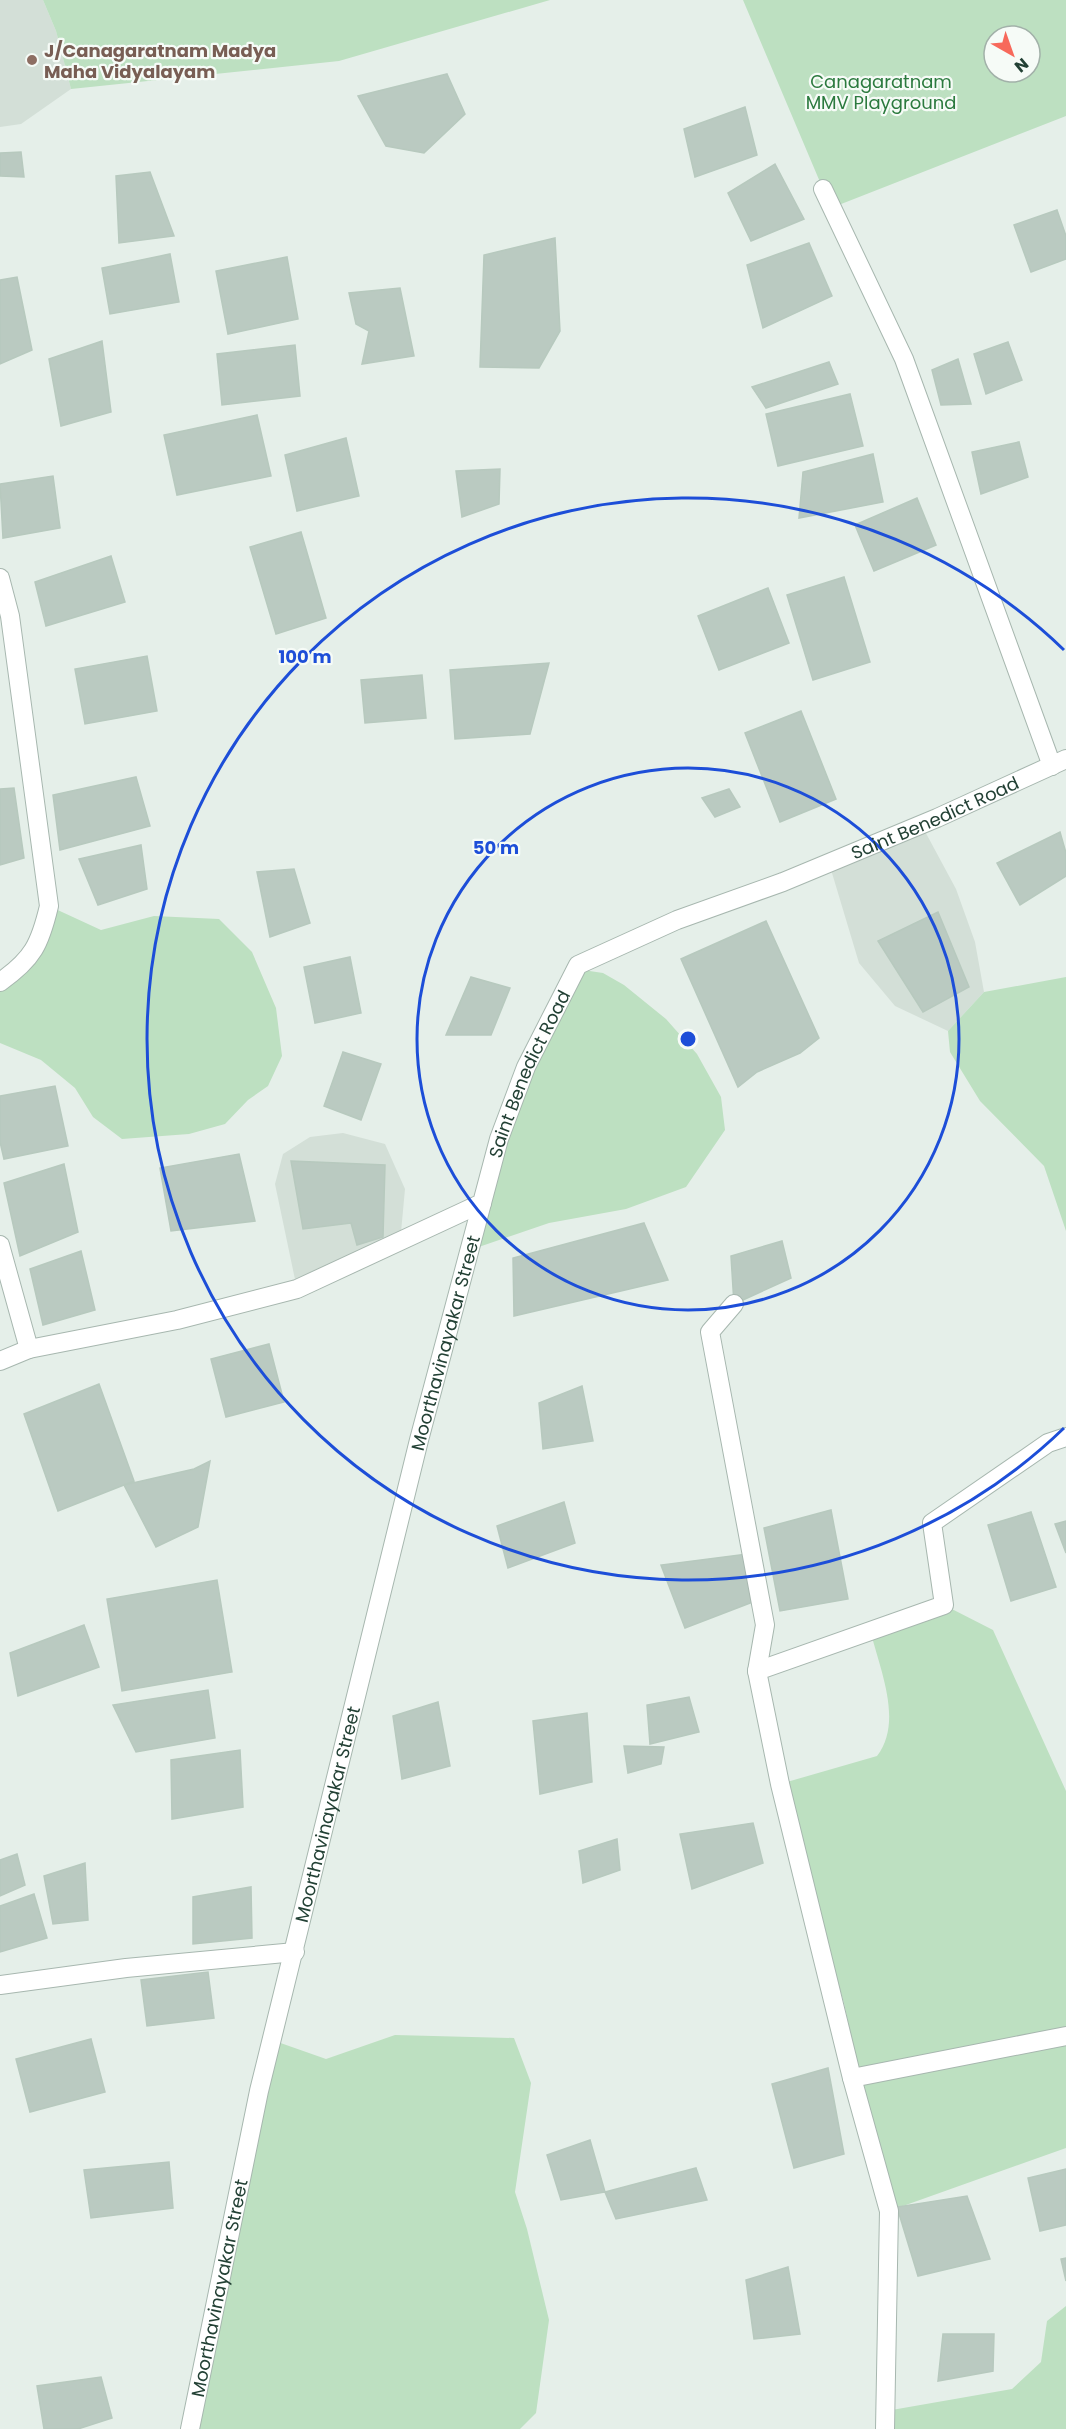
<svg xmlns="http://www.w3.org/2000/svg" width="1066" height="2429" viewBox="0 0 1066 2429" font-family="Poppins,sans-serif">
<rect width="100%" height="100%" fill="#e5efe9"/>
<path fill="#d3dfd7" d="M0,0H43L56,31L71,89L21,124L0,127Z
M921,824L956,889L975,942L984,992L948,1031L895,1006L859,963L829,863Z
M343,1133L385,1144L405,1189L400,1243L297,1289L275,1184L283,1154L310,1137Z"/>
<path fill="#bde0c1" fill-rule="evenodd" d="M43,0H550L339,61L71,89L56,31Z
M743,0H1066V116L831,208ZM994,36H1030V72H994Z
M49,906L101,930L154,916L219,919L252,952L276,1008L282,1056L268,1086L248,1100L225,1124L189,1134L122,1139L93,1117L75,1088L41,1060L0,1043V984L19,969Z
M576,969L603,973L624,985L666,1019L697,1054L721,1097L725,1130L686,1187L626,1209L549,1223L470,1250L499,1139Z
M1066,977V1231L1044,1166L980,1101L950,1052L948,1031L984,992Z
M944,1605L993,1630L1066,1791V2148L889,2211L844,2003L780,1784L877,1756C904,1721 879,1668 870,1629Z
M395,2035L514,2038L531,2083L515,2192L527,2229L549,2320L536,2413L520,2429H190L272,2040L326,2059Z
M1066,2306V2429H885L886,2411L1012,2389L1041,2362L1047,2321Z"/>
<path fill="#bacac1" stroke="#b7c9be" stroke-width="1.5" d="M447,74L465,114L424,153L386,146L358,96Z
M745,107L757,155L695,177L684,129Z
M21,152L24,177L0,176V153Z
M775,164L804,219L751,241L728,193Z
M150,172L174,236L119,243L116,176Z
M1057,210L1066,236V259L1031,272L1014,225Z
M555,238L560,331L539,368L480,367L484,255Z
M809,243L832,296L763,328L747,265Z
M170,254L179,302L110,314L102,268Z
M287,257L298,319L228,334L216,271Z
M17,277L32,350L0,364V280Z
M400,288L414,356L362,364L369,331L356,324L349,293Z
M102,341L111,412L61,426L49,359Z
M1008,342L1022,380L986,394L974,354Z
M295,345L300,396L222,405L217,354Z
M958,359L971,404L941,405L932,370Z
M829,362L838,384L766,408L752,387Z
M850,394L863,446L778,466L766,414Z
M257,415L271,476L177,495L164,435Z
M346,438L359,496L297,511L285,455Z
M1019,442L1028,477L981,494L972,452Z
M873,454L883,502L799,518L803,472Z
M500,469L499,504L462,517L456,471Z
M53,476L60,528L3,538L0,484Z
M917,498L936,545L874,571L855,525Z
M301,532L326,618L276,634L250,547Z
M111,556L125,602L46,626L35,582Z
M844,577L870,662L813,680L787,595Z
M768,588L789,643L719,670L698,616Z
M147,656L157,711L85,724L75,669Z
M549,663L530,734L455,739L450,670Z
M422,675L426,718L365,723L361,680Z
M801,711L836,799L780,822L745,733Z
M136,777L150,826L60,850L53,795Z
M14,788L24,858L0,865V789Z
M729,789L740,807L715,817L702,798Z
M1060,832L1066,853V876L1020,905L997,863Z
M141,845L147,889L98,905L79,859Z
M294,869L310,923L270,937L257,872Z
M938,912L969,987L923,1012L878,941Z
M766,921L819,1038L800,1053L757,1072L738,1087L681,959Z
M350,957L361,1013L315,1023L304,967Z
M471,977L510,988L491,1035H446Z
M343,1052L381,1064L361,1120L324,1106Z
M55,1086L68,1146L4,1159L0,1142V1096Z
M239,1154L255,1221L171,1231L160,1168Z
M291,1161L385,1165L383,1237L357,1245L351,1223L303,1229Z
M64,1164L78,1232L20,1256L4,1183Z
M644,1223L668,1280L514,1316L513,1258Z
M782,1241L791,1278L734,1304L731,1256Z
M81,1251L95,1310L43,1325L30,1269Z
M269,1344L284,1402L226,1417L211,1359Z
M99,1384L134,1481L58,1511L24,1414Z
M582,1386L593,1441L543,1449L539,1403Z
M210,1461L198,1527L156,1547L124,1485L194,1469Z
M564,1502L575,1543L508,1568L497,1526Z
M831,1510L848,1599L780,1611L764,1528Z
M1031,1512L1056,1587L1011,1601L988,1525Z
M1066,1521V1553L1055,1524Z
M747,1554L758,1600L685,1628L661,1565Z
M217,1580L232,1672L122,1691L107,1599Z
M84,1625L99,1667L18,1696L10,1653Z
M208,1690L215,1738L136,1752L113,1705Z
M689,1697L699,1732L650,1744L647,1705Z
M438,1702L450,1766L402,1779L393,1716Z
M587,1713L592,1782L540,1794L533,1721Z
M624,1746L664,1747L661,1764L628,1773Z
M240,1750L243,1807L172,1819L171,1760Z
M753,1823L763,1863L692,1889L680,1834Z
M617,1839L620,1870L583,1883L579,1851Z
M17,1854L25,1885L0,1896V1860Z
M85,1863L88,1920L53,1924L44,1876Z
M251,1887L252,1938L193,1944V1897Z
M34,1894L47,1938L0,1952V1906Z
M208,1972L214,2018L147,2026L141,1980Z
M91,2039L105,2092L30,2112L16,2059Z
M828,2068L844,2154L794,2168L772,2084Z
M590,2140L605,2192L561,2200L547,2155Z
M169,2162L173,2208L91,2218L84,2170Z
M696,2168L707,2200L616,2219L605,2192Z
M1066,2169V2225L1040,2231L1028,2178Z
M967,2196L990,2259L918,2276L897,2207Z
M1066,2258V2281L1061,2259Z
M788,2267L800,2334L754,2339L746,2280Z
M943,2334H994L993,2371L938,2381Z
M101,2377L112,2418L78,2429H44L37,2386Z"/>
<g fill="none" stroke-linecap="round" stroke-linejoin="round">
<g stroke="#a7b7af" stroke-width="20">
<g id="minor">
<path d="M823,189L904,359L1052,766"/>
<path d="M0,578L10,616L49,906C40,944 33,959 0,982"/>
<path d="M0,1245L29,1349"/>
<path d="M734,1304L710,1332L765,1625L757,1671"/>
<path id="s1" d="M0,1361L29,1349L177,1320L297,1289L482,1203L499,1139L526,1067L578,965L677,920L783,882L937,818L1066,759"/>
<path d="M0,1985L126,1968L295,1952"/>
<path d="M852,2078L1066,2036"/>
<path id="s2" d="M190,2429L259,2091L419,1440L482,1203"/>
<path d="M885,2429L889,2211L852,2078L780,1784L757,1671L944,1605L932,1523L1048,1443L1066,1437"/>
</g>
</g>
<use href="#minor" stroke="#fff" stroke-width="18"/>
</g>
<g fill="none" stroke="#1d4ed8" stroke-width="3">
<circle cx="688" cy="1039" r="271"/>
<path d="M1064 1428A541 541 0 1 1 1064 650"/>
</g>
<circle fill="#8d6e63" stroke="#f6fbf7" stroke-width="2" cx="32" cy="60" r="6"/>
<g text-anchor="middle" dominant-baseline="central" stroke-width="4.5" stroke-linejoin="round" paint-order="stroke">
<g font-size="18" font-weight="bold" fill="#785e54" stroke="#f6fbf7" text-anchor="start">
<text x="44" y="50">J/Canagaratnam Madya<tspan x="44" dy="21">Maha Vidyalayam</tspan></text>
</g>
<g font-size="18" fill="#2b7a3e" stroke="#f6fbf7">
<text x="881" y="81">Canagaratnam<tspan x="881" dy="21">MMV Playground</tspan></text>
</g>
<g font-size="18" fill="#234135" stroke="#f6fbf7">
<text stroke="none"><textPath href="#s1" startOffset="1154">Saint Benedict Road</textPath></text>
<text stroke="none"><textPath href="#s1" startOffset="648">Saint Benedict Road</textPath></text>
<text stroke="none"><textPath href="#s2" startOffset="1116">Moorthavinayakar Street</textPath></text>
<text stroke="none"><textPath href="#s2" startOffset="630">Moorthavinayakar Street</textPath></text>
<text stroke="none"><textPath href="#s2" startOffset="144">Moorthavinayakar Street</textPath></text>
</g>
</g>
<circle cx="688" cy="1039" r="9" fill="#1d4ed8" stroke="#f6fbf7" stroke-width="3"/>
<g font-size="18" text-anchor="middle" font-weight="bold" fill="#1d4ed8" stroke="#f6fbf7" stroke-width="4.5" stroke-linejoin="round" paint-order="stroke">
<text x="305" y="663">100 m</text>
<text x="496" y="854">50 m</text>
</g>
<g transform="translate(1012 54) rotate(140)"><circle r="28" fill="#f6fbf7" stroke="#a2b1a9" stroke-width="1.5"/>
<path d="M0-4.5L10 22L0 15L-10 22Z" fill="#f7695b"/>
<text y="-9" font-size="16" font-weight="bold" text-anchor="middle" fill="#234135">N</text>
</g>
</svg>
